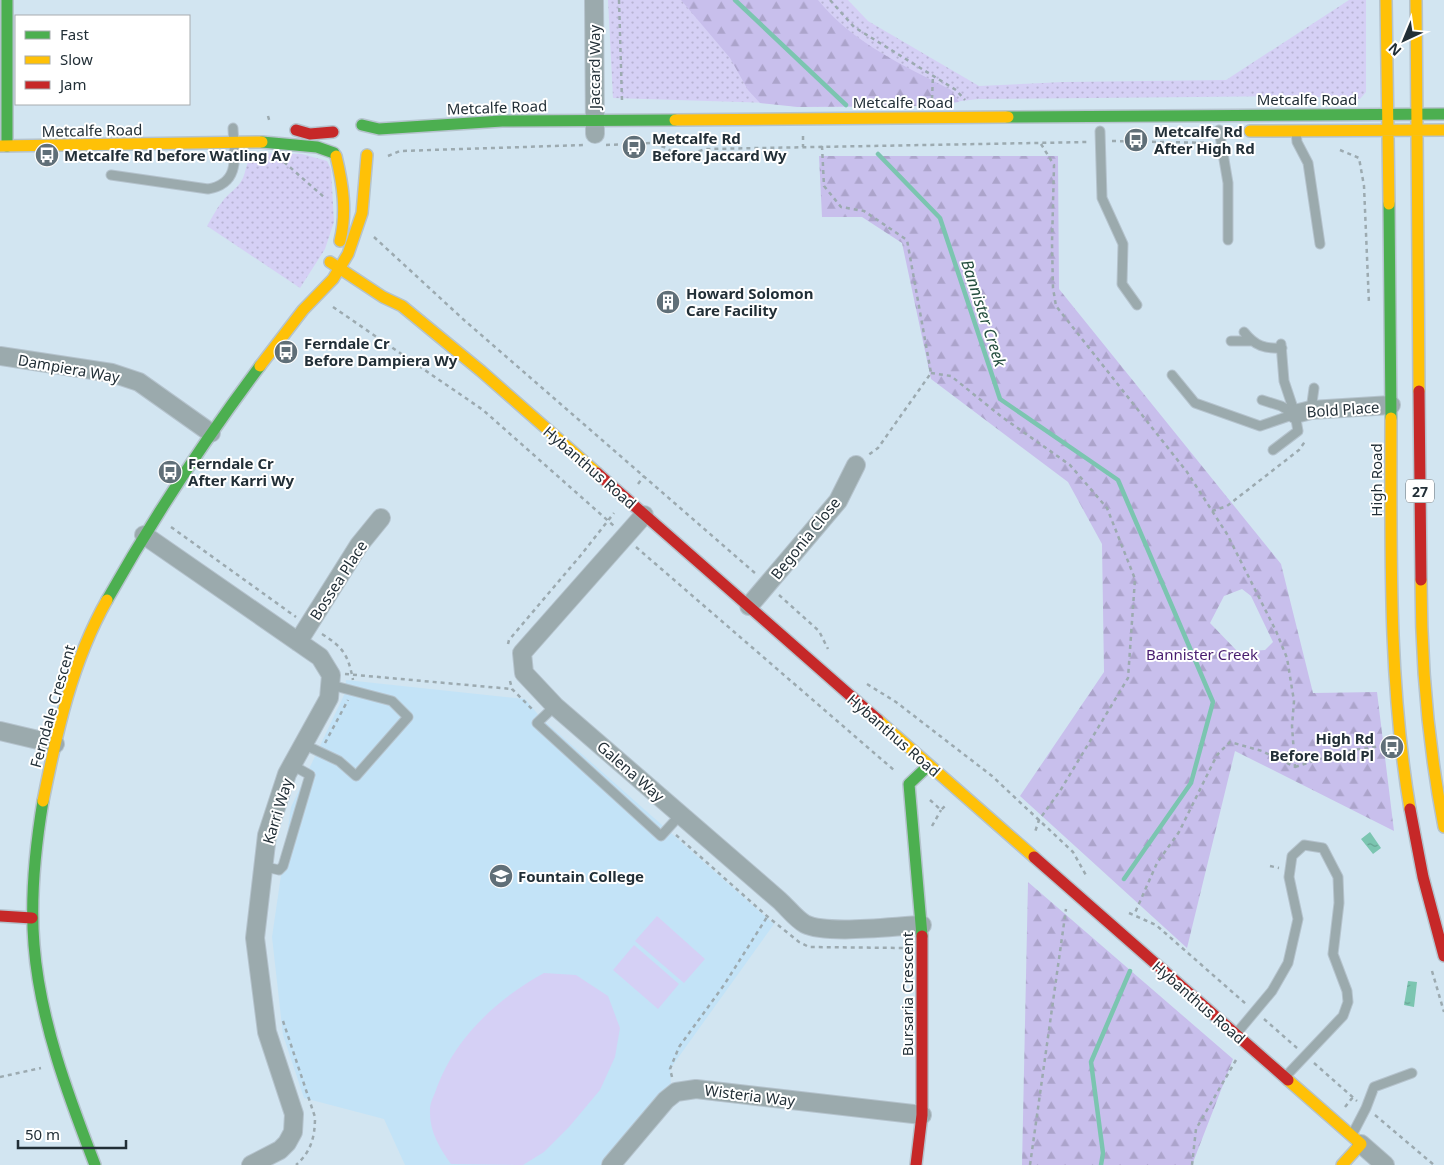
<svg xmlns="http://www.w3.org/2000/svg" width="1444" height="1165" viewBox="0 0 1444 1165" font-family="'Noto Sans',sans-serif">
<defs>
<pattern id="grass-dots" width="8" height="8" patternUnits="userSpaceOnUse" patternTransform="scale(1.25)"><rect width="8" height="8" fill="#d5d0f5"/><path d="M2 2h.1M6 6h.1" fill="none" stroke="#b7b3d3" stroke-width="1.8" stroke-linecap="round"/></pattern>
<pattern id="forest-firs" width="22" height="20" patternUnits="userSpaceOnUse" patternTransform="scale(1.25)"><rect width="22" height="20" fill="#c8bfec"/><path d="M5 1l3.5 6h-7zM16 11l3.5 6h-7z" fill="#aca4cb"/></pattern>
<pattern id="water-ripples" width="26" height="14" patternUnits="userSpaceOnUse" patternTransform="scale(1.25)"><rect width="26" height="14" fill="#7bc5b0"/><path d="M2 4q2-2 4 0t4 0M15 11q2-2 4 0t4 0" fill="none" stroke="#64a090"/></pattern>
</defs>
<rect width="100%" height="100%" fill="#d2e5f1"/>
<path fill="#c3e3f7" d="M346,680L525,699L541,718L774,924L670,1069L671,1086L603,1165H405L384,1119L304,1098L283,1035L272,937L291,807L345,693Z"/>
<path fill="url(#grass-dots)" d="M608,0H848L868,21L979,86L1064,82L1226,80L1349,0H1366V92L1360,99L1301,96L978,99L921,106L798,107L771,103L613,98Z
M259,153L302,154L327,161L331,169L334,222L325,249L300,288L207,226C212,218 216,209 222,202C228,193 238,189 243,178C248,166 245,158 259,153Z"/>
<path fill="url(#forest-firs)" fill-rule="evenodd" d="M681,0H818C853,43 903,65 951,90L959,102L921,106L798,107L760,103L748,90L730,58Z
M819,156H1058L1059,289L1281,564L1313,693L1377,692L1394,831L1235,751L1187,948L1020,796L1104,672L1102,544L1068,482L931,379L902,243L862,217H822ZM1242,589L1251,596L1273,642L1265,650L1238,652L1210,623L1224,596Z
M1028,882L1233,1059L1192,1165H1022Z"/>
<path fill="#d5d0f5" d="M657,916L705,959L684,983L635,941Z
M634,945L679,984L658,1009L613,970Z
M544,973L576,975L608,996L620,1028L615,1057L600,1090L569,1127L544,1152L523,1165L451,1164C439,1147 429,1131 430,1109C430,1102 435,1094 437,1087C456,1037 497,999 544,973Z"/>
<path fill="url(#water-ripples)" d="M1370,832L1381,848L1373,854L1361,839Z
M1408,981L1417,982L1414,1007L1404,1005Z"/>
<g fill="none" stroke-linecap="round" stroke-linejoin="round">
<path stroke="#7bc5b0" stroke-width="4.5" d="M735,0L846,105
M878,154L940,218L1000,399L1118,480L1213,702L1191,783L1124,879
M1101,1165L1103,1153L1091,1062L1130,971"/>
<g stroke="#b5c3cd" stroke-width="11">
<path id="lane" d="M1219,130L1228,183V240
M1100,131L1102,198L1123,244L1122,284L1137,305
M1296,131L1297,142L1308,163L1320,244
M111,175L208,189C242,183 234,154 233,128
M1244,332C1255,346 1265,349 1282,348
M1231,341H1251
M1172,375L1195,403L1260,426L1295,414
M1262,400L1281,406L1295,414
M1311,410L1314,388
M1273,450L1298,431L1295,414L1284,381L1281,344
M555,706L537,723L661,836L681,814
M303,744L339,761L356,776L408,717L392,701L331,685
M262,866L279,870L283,866L310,775L292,765
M1236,1034L1272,991L1288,963L1298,919L1289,877L1292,856L1304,845L1323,848L1338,877L1339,903L1333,954L1347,991L1348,1002L1343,1016L1286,1076
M1352,1135L1366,1108L1374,1087L1412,1073"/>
</g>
<g stroke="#b5c3cd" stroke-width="20">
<path id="street" d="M594,0L595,134
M0,356L112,373L139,382L211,433
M1295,414L1311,410L1391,405
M644,515L522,653L524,673L555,706L779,900C787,907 796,919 805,924C827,935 894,926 922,925
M144,535L320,657L331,675L329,698L287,774L267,835L255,938L267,1032L294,1114L293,1132L287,1143L280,1150L251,1165
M749,606L838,501L856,465
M298,642L359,545L381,518
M0,731L55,744
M1361,1144L1385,1165
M611,1165L666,1100L676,1092L696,1089L922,1115"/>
</g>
<g stroke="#b5c3cd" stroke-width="14">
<path id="fast" d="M7,0V146
M1008,117L1444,114
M362,125L379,129L502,121L675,120
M262,142L317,147L334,153
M1389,204L1391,418
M107,600C153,518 204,441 260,366
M43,801C35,849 30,897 34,945C40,1021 68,1095 95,1165
M922,936L909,784L928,766"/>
</g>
<g stroke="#b5c3cd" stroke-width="14">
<path id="slow" d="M1386,0L1389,204
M1416,0L1419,391
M675,120L1008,117
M1250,131L1444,130
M0,146L262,142
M336,156C343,185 347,212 340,241
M330,262L383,297L402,306L481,371L597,473
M260,366L303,310L333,279L348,254L362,213L367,155
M1391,418C1391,549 1388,680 1410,809
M1421,580C1421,663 1428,745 1444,827
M878,720L1034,857
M43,801C57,731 72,662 107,600
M1288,1080L1361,1144L1342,1165"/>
</g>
<g stroke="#b5c3cd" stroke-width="14">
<path id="jam" d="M296,130L310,134L333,132
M1419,391L1421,580
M597,473L878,720
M1410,809L1423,877L1444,956
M1034,857L1288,1080
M0,916L32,918
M916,1165L922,1115V936"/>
</g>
<path stroke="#9caab0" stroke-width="2.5" stroke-dasharray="4 4" stroke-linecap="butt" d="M619,0L622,101
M830,0L854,27L956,90L965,100
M932,99L933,75
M268,116L270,123
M803,136V147
M1112,141L1211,143
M1041,144L1054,165L1052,243L1053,288L1056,306L1187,472L1227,534L1276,631L1287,658L1294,701L1292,726L1295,767L1262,751L1230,742L1217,755L1179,832L1157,863L1134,915
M606,145L651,143L667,148L673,153L685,155L706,149L1089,142
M822,146L824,186L841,207L864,211L907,240L931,373L878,448L867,456
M1340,150L1359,158L1364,186L1369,304
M388,156L400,151L585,145
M284,162L325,198
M374,237L464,320L756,574
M333,307L483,410L614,526
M931,373L951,376L1002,417L1070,465L1107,508L1135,579L1128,678L1060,791L1039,820L1035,832
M638,484L644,476
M1212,511L1227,506L1299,450L1306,440
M171,527L296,617
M636,547L895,771
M779,595L819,631L828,649
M322,634C344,648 348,655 353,680
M508,644L509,640L581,555L614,513
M345,674L512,689
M510,681L512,689L534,711
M867,684L896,702L992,776L1073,852L1087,877
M325,743L348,700
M1295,767L1340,752L1381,746
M930,800L941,810L946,805
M932,826L941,810
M676,835L768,917L799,942L809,947L904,948
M1270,866L1279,868
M1129,913L1156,925L1246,1004
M1432,971L1444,1012
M1264,1019L1297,1048
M283,1021L315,1117C315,1137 311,1152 296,1165
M1314,1063L1357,1101
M0,1077L41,1068
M672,1077L670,1069L679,1047L724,985L767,917
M1345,1107L1353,1097
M1375,1115L1434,1165
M1030,1165L1066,909
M1192,1165L1196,1129L1236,1060"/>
<use href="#lane" stroke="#9baaad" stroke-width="9"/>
<use href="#street" stroke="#9baaad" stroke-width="18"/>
<use href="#fast" stroke="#4caf50" stroke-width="11"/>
<use href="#slow" stroke="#ffc107" stroke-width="11"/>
<use href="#jam" stroke="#c62828" stroke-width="11"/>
</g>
<defs>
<g id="bus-disc" transform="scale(1.25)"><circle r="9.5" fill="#606f78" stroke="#fff"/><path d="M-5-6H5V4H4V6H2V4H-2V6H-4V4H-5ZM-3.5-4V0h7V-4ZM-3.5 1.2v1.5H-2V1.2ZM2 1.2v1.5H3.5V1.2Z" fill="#fff"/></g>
<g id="building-disc" transform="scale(1.25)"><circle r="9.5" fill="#606f78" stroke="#fff"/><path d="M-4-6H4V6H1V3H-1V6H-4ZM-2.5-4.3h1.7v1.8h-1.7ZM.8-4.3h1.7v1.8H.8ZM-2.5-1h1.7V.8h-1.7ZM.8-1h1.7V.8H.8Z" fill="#fff"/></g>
<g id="school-disc" transform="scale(1.25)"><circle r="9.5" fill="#606f78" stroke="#fff"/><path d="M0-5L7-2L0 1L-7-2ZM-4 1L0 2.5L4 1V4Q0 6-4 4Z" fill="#fff"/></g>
</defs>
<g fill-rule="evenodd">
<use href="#bus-disc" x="1136" y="140"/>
<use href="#bus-disc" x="634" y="147"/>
<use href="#bus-disc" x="47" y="155"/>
<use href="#building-disc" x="668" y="302"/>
<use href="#bus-disc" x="286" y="352"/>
<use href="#bus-disc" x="170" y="472"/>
<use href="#bus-disc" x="1392" y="747"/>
<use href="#school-disc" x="501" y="876"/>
</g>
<g text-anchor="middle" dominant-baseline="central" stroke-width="4" stroke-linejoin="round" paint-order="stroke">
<rect fill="#fff" stroke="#646d73" stroke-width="1" x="1406" y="479.5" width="28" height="23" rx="4"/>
<g font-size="14" font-weight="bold" fill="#222f37">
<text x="1420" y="491">27</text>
</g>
<g font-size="15" fill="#222f37" stroke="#fff">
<text transform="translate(594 67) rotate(-90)">Jaccard Way</text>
<text x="1307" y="99">Metcalfe Road</text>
<text x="903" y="102">Metcalfe Road</text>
<text transform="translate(497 107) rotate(-2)">Metcalfe Road</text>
<text transform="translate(92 130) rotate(-1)">Metcalfe Road</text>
<text transform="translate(69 368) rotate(10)">Dampiera Way</text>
<text transform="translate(1343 409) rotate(-4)">Bold Place</text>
<text transform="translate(590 467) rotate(41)">Hybanthus Road</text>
<text transform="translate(1376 480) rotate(-90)">High Road</text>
<text transform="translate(805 538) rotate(-51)">Begonia Close</text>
<text transform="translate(338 580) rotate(-57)">Bossea Place</text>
<text transform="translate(52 706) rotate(-74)">Ferndale Crescent</text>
<text transform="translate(894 735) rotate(41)">Hybanthus Road</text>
<text transform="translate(631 771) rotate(41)">Galena Way</text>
<text transform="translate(277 811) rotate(-73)">Karri Way</text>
<text transform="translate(907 994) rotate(-90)">Bursaria Crescent</text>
<text transform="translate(1199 1002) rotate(41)">Hybanthus Road</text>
<text transform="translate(750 1095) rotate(7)">Wisteria Way</text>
</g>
<g font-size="15" font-weight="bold" fill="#222f37" stroke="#fff" text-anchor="start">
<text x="1154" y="131">Metcalfe Rd<tspan x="1154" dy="17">After High Rd</tspan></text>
<text x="652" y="138">Metcalfe Rd<tspan x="652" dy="17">Before Jaccard Wy</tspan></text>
<text x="64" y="155">Metcalfe Rd before Watling Av</text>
<text x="686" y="293">Howard Solomon<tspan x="686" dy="17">Care Facility</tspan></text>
<text x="304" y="343">Ferndale Cr<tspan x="304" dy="17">Before Dampiera Wy</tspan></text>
<text x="188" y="463">Ferndale Cr<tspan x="188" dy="17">After Karri Wy</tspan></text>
<text x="1374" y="738" text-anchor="end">High Rd<tspan x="1374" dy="17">Before Bold Pl</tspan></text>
<text x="518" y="876">Fountain College</text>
</g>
<g font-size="15" fill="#481c6f" stroke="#fff">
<text x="1202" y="654">Bannister Creek</text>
</g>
<g font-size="16" font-style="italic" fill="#244e3e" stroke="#fff">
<text transform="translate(984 313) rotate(72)">Bannister Creek</text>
</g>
</g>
<rect x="15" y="15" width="175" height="90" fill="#ffffff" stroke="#a7acaf"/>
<rect x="25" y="31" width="25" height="8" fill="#4caf50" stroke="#a7acaf"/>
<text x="60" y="40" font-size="15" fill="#222f37">Fast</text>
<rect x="25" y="56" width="25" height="8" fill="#ffc107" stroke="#a7acaf"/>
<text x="60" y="65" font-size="15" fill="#222f37">Slow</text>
<rect x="25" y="81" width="25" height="8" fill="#c62828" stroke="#a7acaf"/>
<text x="60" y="90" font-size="15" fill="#222f37">Jam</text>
<g transform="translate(1404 40) rotate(224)" stroke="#ffffff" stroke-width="4" paint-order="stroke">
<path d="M0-4L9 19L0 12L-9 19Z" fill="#222f37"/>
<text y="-8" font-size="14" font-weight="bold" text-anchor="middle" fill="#222f37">N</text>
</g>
<path d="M18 1140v8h108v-8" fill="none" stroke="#222f37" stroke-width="2.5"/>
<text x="25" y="1140" font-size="15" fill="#222f37" stroke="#ffffff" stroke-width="4" paint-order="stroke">50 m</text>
</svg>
